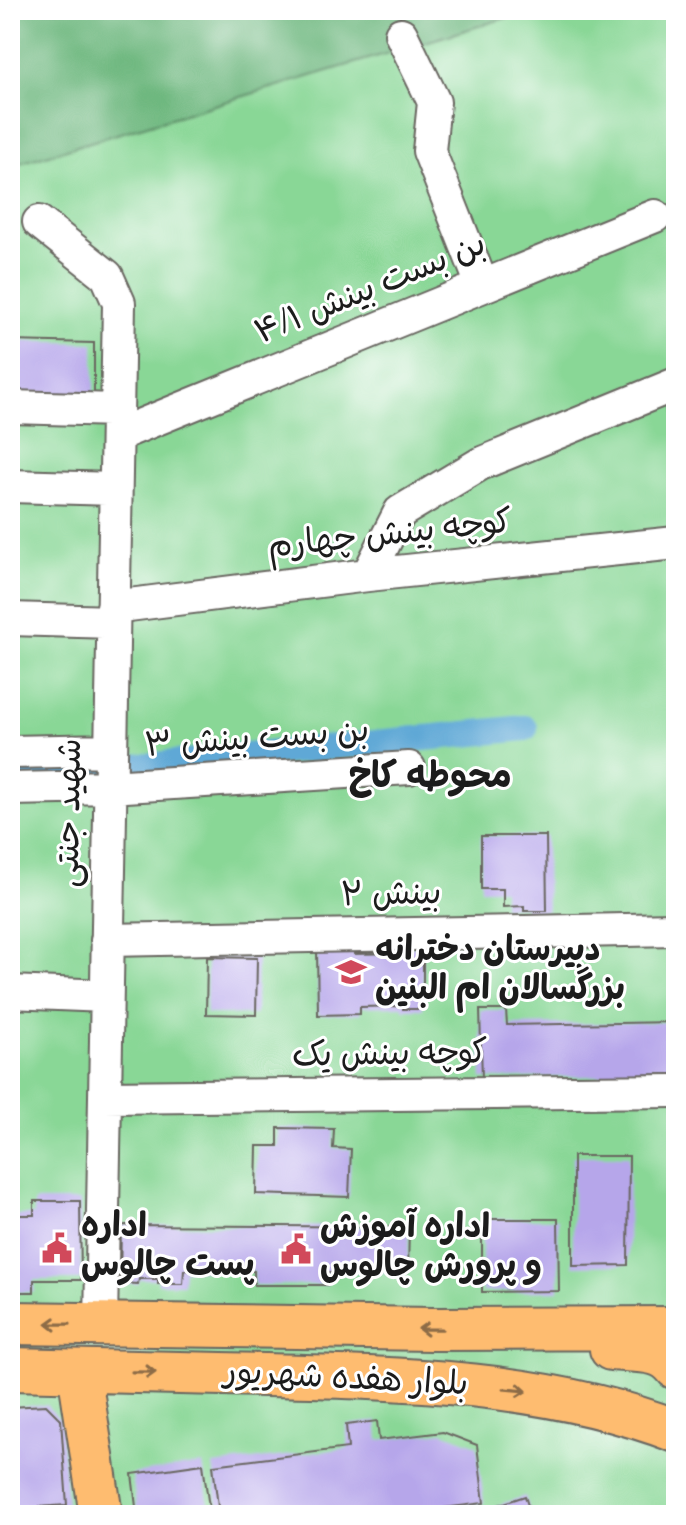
<svg xmlns="http://www.w3.org/2000/svg" width="686" height="1525" viewBox="0 0 686 1525" font-family="'Indie Flower','Playpen Sans Arabic',sans-serif">
<rect width="100%" height="100%" fill="#fff"/>
<filter id="ink" filterUnits="userSpaceOnUse"><feTurbulence type="fractalNoise" baseFrequency=".0125" numOctaves="2"/><feDisplacementMap in="SourceGraphic" scale="16" xChannelSelector="R" yChannelSelector="G"/><feConvolveMatrix kernelMatrix="1 2 1 2 8 2 1 2 1" color-interpolation-filters="sRGB"/></filter>
<filter id="wash" filterUnits="userSpaceOnUse"><feTurbulence type="fractalNoise" baseFrequency=".006" numOctaves="4" result="noise"/><feDisplacementMap in="SourceGraphic" scale="32" xChannelSelector="R" yChannelSelector="G"/><feGaussianBlur stdDeviation="1.8" result="paint"/><feColorMatrix in="noise" values="0 0 0 0 0 0 0 0 0 0 0 0 0 0 0 0 0 1.4 0 .05"/><feComposite in="paint" operator="in"/></filter>
<g filter="url(#wash)">
<rect width="100%" height="100%" fill="#f7efe0"/>
<path fill="#89d796" stroke="#527a59" stroke-width="2" d="M10,10H676V1515H10Z"/>
<path fill="#6eb87f" stroke="#456a4e" stroke-width="2" d="M10,10H533L10,166Z"/>
<g fill="none" stroke-linecap="round" stroke-linejoin="round">
<path stroke="#5ea8d6" stroke-width="26" d="M10,770L125,768L525,728"/>
</g>
<g id="blocks">
<path fill="#b6a6ea" d="M10,341L94,343V395L10,394Z
M481,836H546L547,911H524V906L503,907V889H481Z
M401,946H423V1009H403V1006L360,1007V1014L318,1015L317,950L354,949V954L401,953Z
M207,957L257,958L256,1015L206,1014Z
M480,1010H506L507,1025L673,1022L674,1074L482,1079Z
M278,1128L334,1129L333,1148L351,1149L349,1197L256,1194L257,1146H278Z
M573,1156H629L628,1265L573,1266Z
M34,1201H80L81,1280H34V1292H10V1215H34Z
M482,1219H558L559,1291L482,1292Z
M121,1225L409,1227L408,1272H327V1285H254V1271L184,1270L183,1284H158V1279H139L138,1284L120,1283Z
M46,1405L61,1420L67,1505L10,1509V1407Z
M377,1421L379,1440L443,1432L477,1445L484,1503L387,1515H219L213,1465L348,1448L346,1425Z
M203,1464L210,1515H137L132,1474Z
M525,1496L531,1515H471V1514Z"/>
</g>
</g>
<g filter="url(#ink)">
<use href="#blocks" fill-opacity="0" stroke="#696661" stroke-width="2"/>
<g fill="none" stroke-linecap="round" stroke-linejoin="round">
<g stroke="#696661" stroke-width="36">
<path id="minor" d="M401,34L434,102L429,151L482,285
M39,222L107,276L119,303L101,1324
M10,407L117,410
M117,435L655,216
M10,486L115,489
M368,575L400,512L480,464L676,384
M113,607L368,575L676,543
M10,619L113,622
M10,752L110,750
M10,789L110,787L409,768
M107,940L676,929
M10,992L106,996
M105,1097L676,1091"/>
</g>
<g stroke="#696661" stroke-width="46">
<path id="major" d="M10,1323L433,1329L676,1328
M611,1349C634,1352 661,1347 676,1368
M10,1369C95,1371 180,1373 264,1375C402,1378 546,1381 676,1431
M79,1371L101,1515"/>
</g>
<use href="#minor" stroke="#fff" stroke-width="32"/>
<use href="#major" stroke="#febc70" stroke-width="42"/>
</g>
<defs><path id="oneway-shaft" d="M-6 0H5M1.5-3L5.5 0L1.5 3" fill="none" stroke-width="1.6" stroke-linecap="round" stroke-linejoin="round" transform="scale(2)"/></defs>
<g stroke="#8d6c46">
<use href="#oneway-shaft" transform="translate(58 1324) rotate(-179)"/>
<use href="#oneway-shaft" transform="translate(430 1329) rotate(-179)"/>
<use href="#oneway-shaft" transform="translate(144 1372) rotate(1)"/>
<use href="#oneway-shaft" transform="translate(515 1390) rotate(5)"/>
</g>
</g>
<defs>
<g id="school-bare" transform="scale(2.4)"><path d="M0-5L7-2L0 1L-7-2ZM-4 1L0 2.5L4 1V4Q0 6-4 4Z" fill="#d1495b" stroke="#fff" stroke-width="2.5" paint-order="stroke"/></g>
<g id="civic-bare" transform="scale(2.4)"><path d="M-.6-6.5H3V-4.5H.6V-3L4-1V1h2V6H-6V1h2V-1L-.6-3ZM-1.2 2.5V6h2.4V2.5Z" fill="#d1495b" stroke="#fff" stroke-width="2.5" paint-order="stroke"/></g>
</defs>
<g fill-rule="evenodd">
<use href="#school-bare" x="351" y="972"/>
<use href="#civic-bare" x="57" y="1248"/>
<use href="#civic-bare" x="296" y="1249"/>
</g>
<g text-anchor="middle" dominant-baseline="central" stroke-width="6" stroke-linejoin="round" paint-order="stroke">
<g font-size="34" fill="#1c1c1c" stroke="#fff">
<text transform="translate(371 290) rotate(-22)">بن بست بینش ۴/۱</text>
<text transform="translate(390 536) rotate(-6)">کوچه بینش چهارم</text>
<text transform="translate(257 740) rotate(-4)">بن بست بینش ۳</text>
<text transform="translate(71 813) rotate(-89)">شهید جنتی</text>
<text transform="translate(391 896) rotate(-1)">بینش ۲</text>
<text transform="translate(390 1056) rotate(-1)">کوچه بینش یک</text>
<text transform="translate(346 1380) rotate(3)">بلوار هفده شهریور</text>
</g>
<g font-size="34" font-weight="bold" fill="#1c1c1c" stroke="#fff" text-anchor="start">
<text x="375" y="952">دبیرستان دخترانه<tspan x="375" dy="39">بزرگسالان ام البنین</tspan></text>
<text x="81" y="1228">اداره<tspan x="81" dy="39">پست چالوس</tspan></text>
<text x="320" y="1229">اداره آموزش<tspan x="320" dy="39">و پرورش چالوس</tspan></text>
</g>
<g font-size="36" font-weight="bold" fill="#1c1c1c" stroke="#fff">
<text x="430" y="778">محوطه کاخ</text>
</g>
</g>
<rect width="686" height="1525" fill="none" stroke="#fff" stroke-width="40"/>
</svg>
